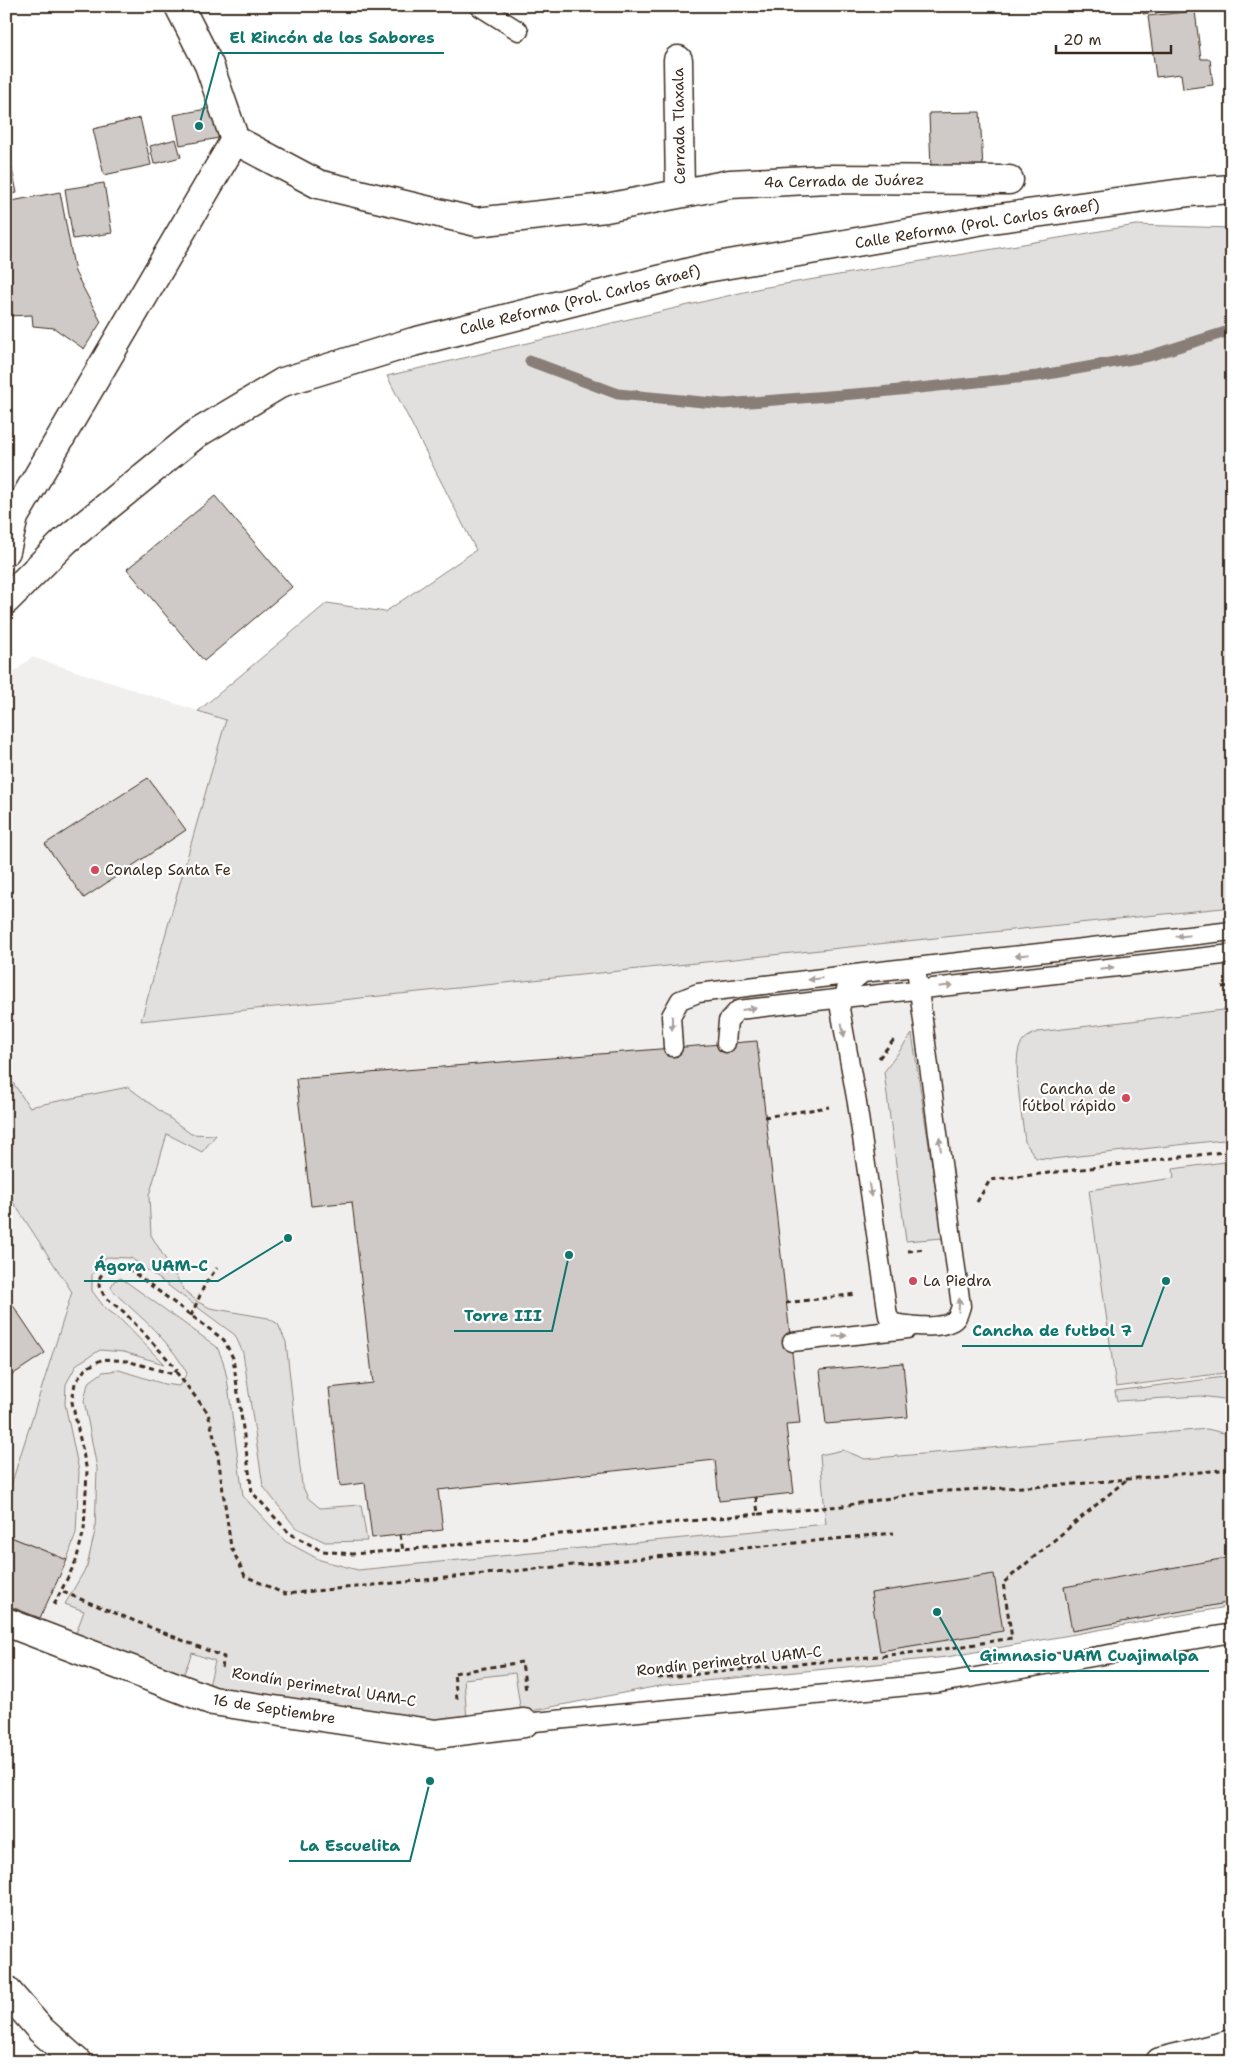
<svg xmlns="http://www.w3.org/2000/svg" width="1238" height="2068" viewBox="0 0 1238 2068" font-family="'Shantell Sans',sans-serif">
<rect width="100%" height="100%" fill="#fff"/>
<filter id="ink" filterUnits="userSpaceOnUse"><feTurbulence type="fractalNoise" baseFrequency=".02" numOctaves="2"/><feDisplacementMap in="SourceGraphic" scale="10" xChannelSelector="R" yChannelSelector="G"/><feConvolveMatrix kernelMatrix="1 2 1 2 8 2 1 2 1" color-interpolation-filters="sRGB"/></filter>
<g filter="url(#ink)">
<path fill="#f1efee" d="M32,657L226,720L141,1021L1232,907V1606L935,1659L664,1685L527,1712L438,1724L209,1686L6,1605V679Z"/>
<path fill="#e2e0de" stroke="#8e857e" d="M1225,6H1232V97Z
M1136,225L1232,228V907L141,1021L226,720L198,711L327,603L385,612L476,550L387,376L761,288Z
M1232,1009V1139L1052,1159L1036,1158L1025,1142C1023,1121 1012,1063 1020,1046C1024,1038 1030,1035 1038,1032Z
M912,1034L943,1238L906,1241L884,1072Z
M10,1078L29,1107L128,1087L191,1134L216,1135L202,1152L167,1134L149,1196L151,1235L184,1290L198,1302L210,1308L268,1318L278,1324L286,1342L302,1485L308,1498L320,1508L361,1505L367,1541L325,1542L295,1527L263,1486L243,1353L235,1335L131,1258L106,1257L92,1275V1291L105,1308L119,1318L164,1364L124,1352L100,1350L77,1364L66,1384L65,1404L79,1471L76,1533L67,1560L6,1535V1501L72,1292L6,1191V1080Z
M1232,1161V1372L1116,1387L1089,1190L1174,1178L1173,1169Z
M121,1278L217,1347L223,1361L227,1378L243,1496L285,1541L320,1560L358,1570L826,1524L820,1455L843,1450L865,1459L1207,1429L1232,1435V1606L947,1657L664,1685L521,1713L515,1673L464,1679L467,1720L438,1724L217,1689L209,1686L215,1661L192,1653L183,1676L76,1633L84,1611L65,1604L87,1566L95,1531L97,1468L84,1401L88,1383L103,1372L119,1370L164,1384L179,1386L187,1373C174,1348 151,1326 130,1307C123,1300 116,1296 111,1287L114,1281Z
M1232,1376V1400L1200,1396L1117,1401L1115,1391Z"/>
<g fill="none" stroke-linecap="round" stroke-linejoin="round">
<path stroke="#887e77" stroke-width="11" d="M530,361L618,394L724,404L880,392L1037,376L1149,356L1232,330"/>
</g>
<path fill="#cfcac7" stroke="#3b2a1e" d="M1141,6H1197V7L1143,14Z
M1195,11L1201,59H1210L1213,85L1183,89L1181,74L1156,77L1148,16Z
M217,107L225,137L180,145L174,115Z
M980,112L983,169L931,170L929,113Z
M140,118L151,165L104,175L93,129Z
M176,139L181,157L154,164L150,146Z
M6,140L17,193L6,195Z
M104,183L112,233L73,239L65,189Z
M60,192L75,272L101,322L84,349L54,328L33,326L32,315L6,316V202Z
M215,496L292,587L204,661L127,569Z
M148,778L186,830L84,898L45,844Z
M757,1041L800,1424L786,1425L794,1493L719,1501L715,1460L438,1490L443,1530L372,1538L365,1483L340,1486L329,1388L373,1383L352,1202L311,1206L296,1079Z
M6,1295L45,1353L6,1379Z
M903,1363L908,1417L826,1424L820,1370Z
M6,1535L67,1560L40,1618L6,1605Z
M1232,1557V1602L1072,1631L1064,1587Z
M994,1574L1003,1631L880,1651L871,1593Z"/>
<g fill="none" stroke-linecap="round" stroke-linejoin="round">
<g stroke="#3b2a1e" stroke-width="21">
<path id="lane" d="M479,6L519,31
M916,968L961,1306C959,1312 958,1319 951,1322C936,1330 909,1325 893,1323L888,1316L857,1103L840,1009L847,986L863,973L1232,931
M726,1043L728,1021L738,1010L1232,954
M673,1047L671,1016L680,1000L698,993L863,973
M792,1342L908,1329
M524,1723L940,1683L1232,1633"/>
</g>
<g stroke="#3b2a1e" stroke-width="31">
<path id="street" d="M179,6L209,65L235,140L318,184L476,222L606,208L730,184L827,179L1009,180
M678,60L680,193
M6,551L14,517L235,140
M6,1622L213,1701L436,1734L524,1723"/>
</g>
<g stroke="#3b2a1e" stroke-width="31">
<path id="secondary" d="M6,600L65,541L196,434L283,382L413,342L706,268L984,220L1190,192L1232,189
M6,1990L41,2030L77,2062
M1160,2062L1232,2044"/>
</g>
<path stroke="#3b2a1e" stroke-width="3" stroke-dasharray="5 4" stroke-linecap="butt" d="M1222,987L1232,986
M879,1058L896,1037
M764,1117L829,1107
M977,1202L990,1180L1232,1151
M908,1251L925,1249
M786,1303L856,1294
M191,1316L205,1284L217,1268
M176,1372L208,1413L217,1449L231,1547L245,1576L285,1594L894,1533
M756,1497L758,1514L842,1506L926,1492L1065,1485L1232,1469
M400,1535L403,1550L758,1514
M63,1592L224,1657L222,1668
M54,1605L76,1561L84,1530L87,1471L72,1402L75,1383L86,1368L103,1359L127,1361L173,1374L177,1369L124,1312L105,1297L99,1286L100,1277L108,1266H121L129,1269L224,1340L233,1358L252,1492L289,1533L322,1551L352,1554L403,1550
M658,1678L939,1650L1012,1638L1003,1583L1126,1480
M457,1699L454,1673L522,1662L526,1691"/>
<use href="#lane" stroke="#fff" stroke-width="18"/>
<use href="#street" stroke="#fff" stroke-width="28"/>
<use href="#secondary" stroke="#fff" stroke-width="28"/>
</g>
<defs><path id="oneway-solid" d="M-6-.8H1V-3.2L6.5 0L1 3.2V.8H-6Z" transform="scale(1.25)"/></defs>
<g fill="#a79f9a">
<use href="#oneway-solid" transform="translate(1183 936) rotate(174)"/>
<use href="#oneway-solid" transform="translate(1022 955) rotate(174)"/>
<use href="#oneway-solid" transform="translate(1107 968) rotate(-6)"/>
<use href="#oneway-solid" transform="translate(815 979) rotate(173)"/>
<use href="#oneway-solid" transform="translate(946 986) rotate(-6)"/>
<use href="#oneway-solid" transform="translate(749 1009) rotate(-7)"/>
<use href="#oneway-solid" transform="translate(672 1023) rotate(90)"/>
<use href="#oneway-solid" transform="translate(843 1030) rotate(79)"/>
<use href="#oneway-solid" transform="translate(940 1144) rotate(-97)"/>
<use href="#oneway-solid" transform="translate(870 1190) rotate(81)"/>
<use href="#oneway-solid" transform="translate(959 1305) rotate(-86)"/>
<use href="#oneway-solid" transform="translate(840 1336) rotate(-6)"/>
</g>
</g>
<g fill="#d1495b" stroke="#fff" stroke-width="2">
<circle cx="95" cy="870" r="5"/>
<circle cx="1126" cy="1098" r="5"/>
<circle cx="913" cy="1281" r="5"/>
</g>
<g text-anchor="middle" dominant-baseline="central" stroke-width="4.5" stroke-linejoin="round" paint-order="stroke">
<g font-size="15" fill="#3b2a1e" stroke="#fff">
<text transform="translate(679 126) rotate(-91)">Cerrada Tlaxala</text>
<text transform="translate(844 181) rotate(-1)">4a Cerrada de Juárez</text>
<text transform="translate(977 224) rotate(-9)">Calle Reforma (Prol. Carlos Graef)</text>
<text transform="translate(580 300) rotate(-14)">Calle Reforma (Prol. Carlos Graef)</text>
<text transform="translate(729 1661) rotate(-6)">Rondín perimetral UAM-C</text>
<text transform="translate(324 1687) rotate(9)">Rondín perimetral UAM-C</text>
<text transform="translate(274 1709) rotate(9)">16 de Septiembre</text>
</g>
<g font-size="15" fill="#3b2a1e" stroke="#fff" text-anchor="start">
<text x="105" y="870">Conalep Santa Fe</text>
<text x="1116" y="1089" text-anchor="end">Cancha de<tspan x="1116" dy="17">fútbol rápido</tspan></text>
<text x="923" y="1281">La Piedra</text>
</g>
</g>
<path fill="none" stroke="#0f766e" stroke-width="2" d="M199 126L219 53H444M288 1238L218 1281H84M569 1255L552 1331H454M1166 1281L1142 1346H962M937 1612L970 1671H1209M430 1781L410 1861H289"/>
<g fill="#0f766e" stroke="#fff" stroke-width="2">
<circle cx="199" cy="126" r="5"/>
<circle cx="288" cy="1238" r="5"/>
<circle cx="569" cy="1255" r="5"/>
<circle cx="1166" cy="1281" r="5"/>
<circle cx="937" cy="1612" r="5"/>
<circle cx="430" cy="1781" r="5"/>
</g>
<g font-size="16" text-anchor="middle" font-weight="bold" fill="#0f766e" stroke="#fff" stroke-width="4.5" stroke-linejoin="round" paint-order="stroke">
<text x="332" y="43">El Rincón de los Sabores</text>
<text x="151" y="1271">Ágora UAM-C</text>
<text x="503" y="1321">Torre III</text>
<text x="1052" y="1336">Cancha de futbol 7</text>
<text x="1089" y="1661">Gimnasio UAM Cuajimalpa</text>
<text x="350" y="1851">La Escuelita</text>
</g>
<rect width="1238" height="2068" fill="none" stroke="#fff" stroke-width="25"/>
<rect x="12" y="12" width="1213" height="2043" fill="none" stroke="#3b2a1e" stroke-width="2" filter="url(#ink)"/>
<path d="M1056 45v8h115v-8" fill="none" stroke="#3b2a1e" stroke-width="2.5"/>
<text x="1063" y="45" font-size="15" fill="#3b2a1e" stroke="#ffffff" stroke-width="4" paint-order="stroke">20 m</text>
</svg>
